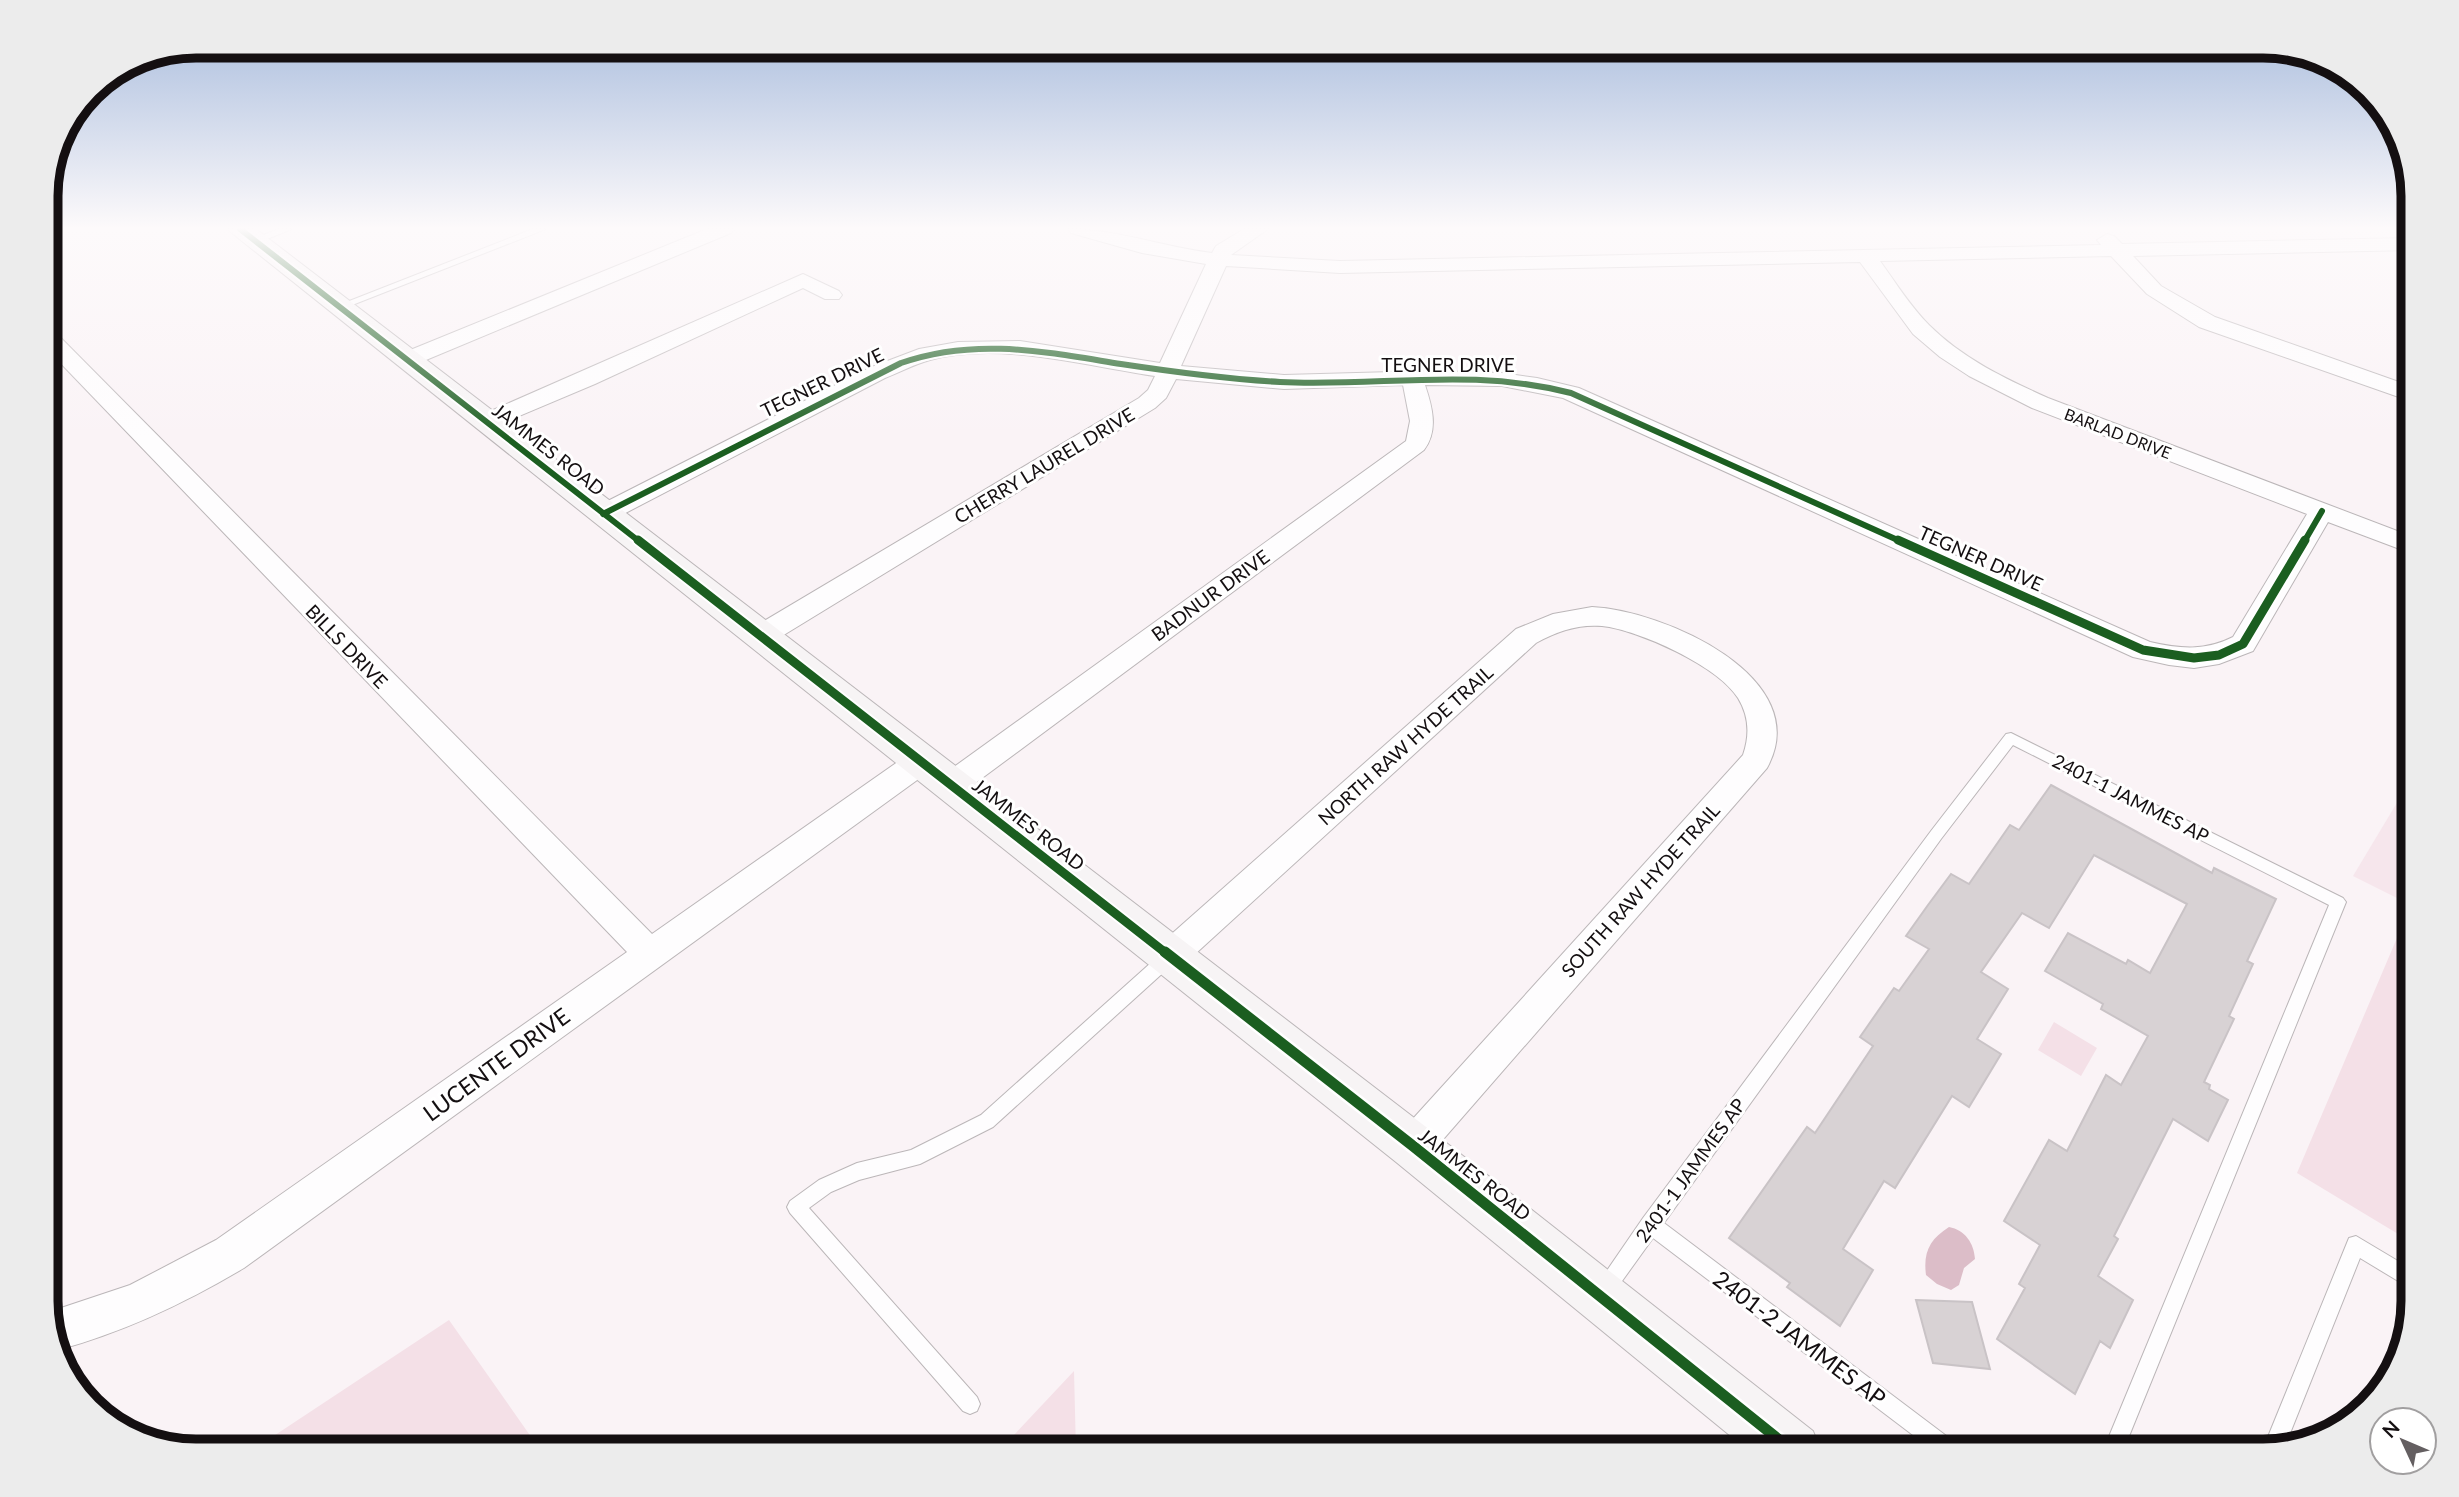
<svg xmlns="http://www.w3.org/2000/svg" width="2459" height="1497" viewBox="0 0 2459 1497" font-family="Lato,sans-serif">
<rect width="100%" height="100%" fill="#faf3f6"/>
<path fill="#f6e6ec" d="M2413,776V906L2353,876Z"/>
<path fill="#f4e0e7" d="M2411,905L2413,906V1243L2297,1173Z
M2054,1022L2097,1048L2081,1076L2038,1050Z
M449,1320L541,1451H251Z
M1074,1371L1076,1451H999Z"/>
<path fill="#dcbdc8" d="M1949,1227C1965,1230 1974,1243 1975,1259L1964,1268L1959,1285L1951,1290L1937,1284L1926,1275C1923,1252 1930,1239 1949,1227Z"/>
<path fill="#d8d2d4" stroke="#c9c3c6" stroke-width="2" d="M2051,785L2212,873L2214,868L2276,899L2247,961L2253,964L2229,1016L2234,1019L2204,1082L2210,1085L2209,1089L2228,1100L2208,1141L2173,1119L2114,1236L2118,1239L2098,1276L2133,1300L2110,1348L2100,1341L2075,1394L1997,1339L2025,1288L2019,1284L2040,1245L2004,1221L2049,1140L2067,1151L2106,1075L2121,1085L2148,1036L2101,1009L2103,1004L2045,971L2068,933L2126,964L2128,960L2150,973L2187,904L2094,855L2049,928L2022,913L1981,972L2008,989L1977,1039L2001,1054L1969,1107L1952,1096L1895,1188L1884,1181L1843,1249L1873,1270L1840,1326L1787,1287L1790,1283L1729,1238L1807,1127L1815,1133L1873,1046L1860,1037L1894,988L1899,991L1929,949L1906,936L1928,905L1951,874L1969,884L2010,825L2019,830Z
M1916,1300L1972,1302L1990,1369L1933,1363Z"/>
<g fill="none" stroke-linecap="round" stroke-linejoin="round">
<g stroke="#bbb6b8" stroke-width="2">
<path id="lane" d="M278,229H292L257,243L249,241Z
M533,229H546L342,309L334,307Z
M2011,733L2343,898L2346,902L2123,1451H2103L2329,905L2013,745L1941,839L1664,1223L1957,1444L1960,1451H1934L1653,1238L1612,1295L1605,1298L1598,1295L1595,1288L1643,1218L1931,831L2006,734Z
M1169,950L1175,952L1177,957L1175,962L993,1127L920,1164L859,1180L831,1192L809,1208L977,1397L980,1404L977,1411L970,1414L963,1411L790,1213L787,1207L790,1201L819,1180L857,1163L911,1150L981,1115L1163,952Z
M2356,1236L2413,1270V1290L2360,1258L2285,1446L2264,1451L2263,1449L2349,1238Z"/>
</g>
<g stroke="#bbb6b8" stroke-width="2">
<path id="street" d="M707,229H734L731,233L414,365H398L395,360L398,355Z
M1068,229C1116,229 1163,247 1212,253L1216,246L1244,229H1268L1231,255L1340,261L2101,245L2097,240L2107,234L2114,236L2122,244L2413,238V250L2133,256L2161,286L2215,317L2413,387V402L2199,327L2147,294L2111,256L1880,261C1896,283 1910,306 1929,325C1963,359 2006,379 2048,398L2413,537V554L2328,522L2253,651L2219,664L2194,668L2169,665L2133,657L1563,398L1502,386L1425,385C1432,406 1439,430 1424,450L962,793L951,797L940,793L936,785L940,777L1406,441L1410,421L1403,385L1284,389L1176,379L1166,398L1155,408L769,644L759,646L749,644L745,637L749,630L1139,398L1148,390L1155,376C1085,366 1000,341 930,360C915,364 900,372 885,378L612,520L603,522L594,520L590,514L594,508L869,368L919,349L958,342L1020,341L1160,363L1206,264L1142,253L1071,233ZM1860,262L1913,334L1940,357L1969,376L2032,408L2307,514L2233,637C2206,651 2180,649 2150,642L1579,388L1537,378L1502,373L1429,371L1284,375L1181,366L1226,266L1340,273Z
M803,274L839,291L842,295L839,299H825L803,288L595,384L493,427H477L473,422L477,417Z
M46,330L54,331L652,934L909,754L920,751L931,754L935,762L931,770L244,1268C185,1303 124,1332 58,1350L46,1313L130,1285L216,1240L627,952L46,348Z
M1592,607C1662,610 1817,677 1767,768L1426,1159L1413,1164L1400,1159L1394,1146L1400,1133L1743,755C1750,735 1749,716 1738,698C1718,666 1639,630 1602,626C1578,624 1557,631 1536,643L1182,966L1170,970L1158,966L1153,956L1158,946L1516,629L1553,614Z"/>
</g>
<g stroke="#bbb6b8" stroke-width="2">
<path id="secondary" d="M227,229H256L1430,1130L1813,1431L1821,1451H1749L1396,1162Z"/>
</g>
<use href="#lane" fill="#fefdfe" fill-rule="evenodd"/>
<use href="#street" fill="#fefdfe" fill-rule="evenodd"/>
<use href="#secondary" fill="#f7f4f5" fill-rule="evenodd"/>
<g stroke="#fff" stroke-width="10">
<path id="cycleway-far2" d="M240,229L640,542
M603,514L901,363C976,337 1045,352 1121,364C1174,372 1227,379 1280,382C1381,387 1470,367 1571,393L1902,542
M2304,542L2322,511"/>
</g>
<g stroke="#fff" stroke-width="13">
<path id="cycleway-far1" d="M638,540L1167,954
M1898,540L2143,650L2194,658L2219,655L2243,644L2305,540"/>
</g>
<g stroke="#fff" stroke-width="16">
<path id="cycleway" d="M1165,952L1413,1146L1793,1451"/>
</g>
<use href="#cycleway-far2" stroke="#1b5e20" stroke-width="6"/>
<use href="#cycleway-far1" stroke="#1b5e20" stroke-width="9"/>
<use href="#cycleway" stroke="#1b5e20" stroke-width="11"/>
</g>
<linearGradient id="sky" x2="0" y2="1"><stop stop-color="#a3b8db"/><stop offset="0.52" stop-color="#fdfafb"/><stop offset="1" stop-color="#fdfafb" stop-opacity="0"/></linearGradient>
<rect width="2459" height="439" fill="url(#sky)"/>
<g text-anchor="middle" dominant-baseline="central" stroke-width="6" stroke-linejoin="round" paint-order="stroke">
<g font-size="16" fill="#140f11" stroke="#fff">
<text transform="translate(2118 433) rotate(21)">BARLAD DRIVE</text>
</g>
<g font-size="19" fill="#140f11" stroke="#fff">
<text x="1448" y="364">TEGNER DRIVE</text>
<text transform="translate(822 382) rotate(-26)">TEGNER DRIVE</text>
<text transform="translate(549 449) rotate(38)">JAMMES ROAD</text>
<text transform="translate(1044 465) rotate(-31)">CHERRY LAUREL DRIVE</text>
<text transform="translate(1981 558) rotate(24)">TEGNER DRIVE</text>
<text transform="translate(1210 595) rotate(-36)">BADNUR DRIVE</text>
<text transform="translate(347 646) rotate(46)">BILLS DRIVE</text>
<text transform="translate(1405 745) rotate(-42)">NORTH RAW HYDE TRAIL</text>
<text transform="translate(2131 798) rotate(27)">2401-1 JAMMES AP</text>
<text transform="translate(1029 824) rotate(38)">JAMMES ROAD</text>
<text transform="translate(1640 890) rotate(-48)">SOUTH RAW HYDE TRAIL</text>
<text transform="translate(1690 1170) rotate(-54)">2401-1 JAMMES AP</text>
<text transform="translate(1475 1174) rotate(38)">JAMMES ROAD</text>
</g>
<g font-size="23" fill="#140f11" stroke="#fff">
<text transform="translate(496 1064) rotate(-36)">LUCENTE DRIVE</text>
<text transform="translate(1800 1338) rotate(37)">2401-2 JAMMES AP</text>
</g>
</g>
<path d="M0 0H2459V1497H0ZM196 58H2263A138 138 0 0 1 2401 196V1301A138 138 0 0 1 2263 1439H196A138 138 0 0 1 58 1301V196A138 138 0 0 1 196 58Z" fill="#ececec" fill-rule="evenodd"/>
<path fill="none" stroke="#140f11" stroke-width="9" d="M196 58H2263A138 138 0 0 1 2401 196V1301A138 138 0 0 1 2263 1439H196A138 138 0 0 1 58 1301V196A138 138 0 0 1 196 58Z"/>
<g transform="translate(2403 1441) rotate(314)"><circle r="33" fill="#ffffff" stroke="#a19fa0" stroke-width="2"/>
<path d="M0-5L12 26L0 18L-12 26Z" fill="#645f61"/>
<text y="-10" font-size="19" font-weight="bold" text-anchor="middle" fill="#140f11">N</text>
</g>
</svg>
